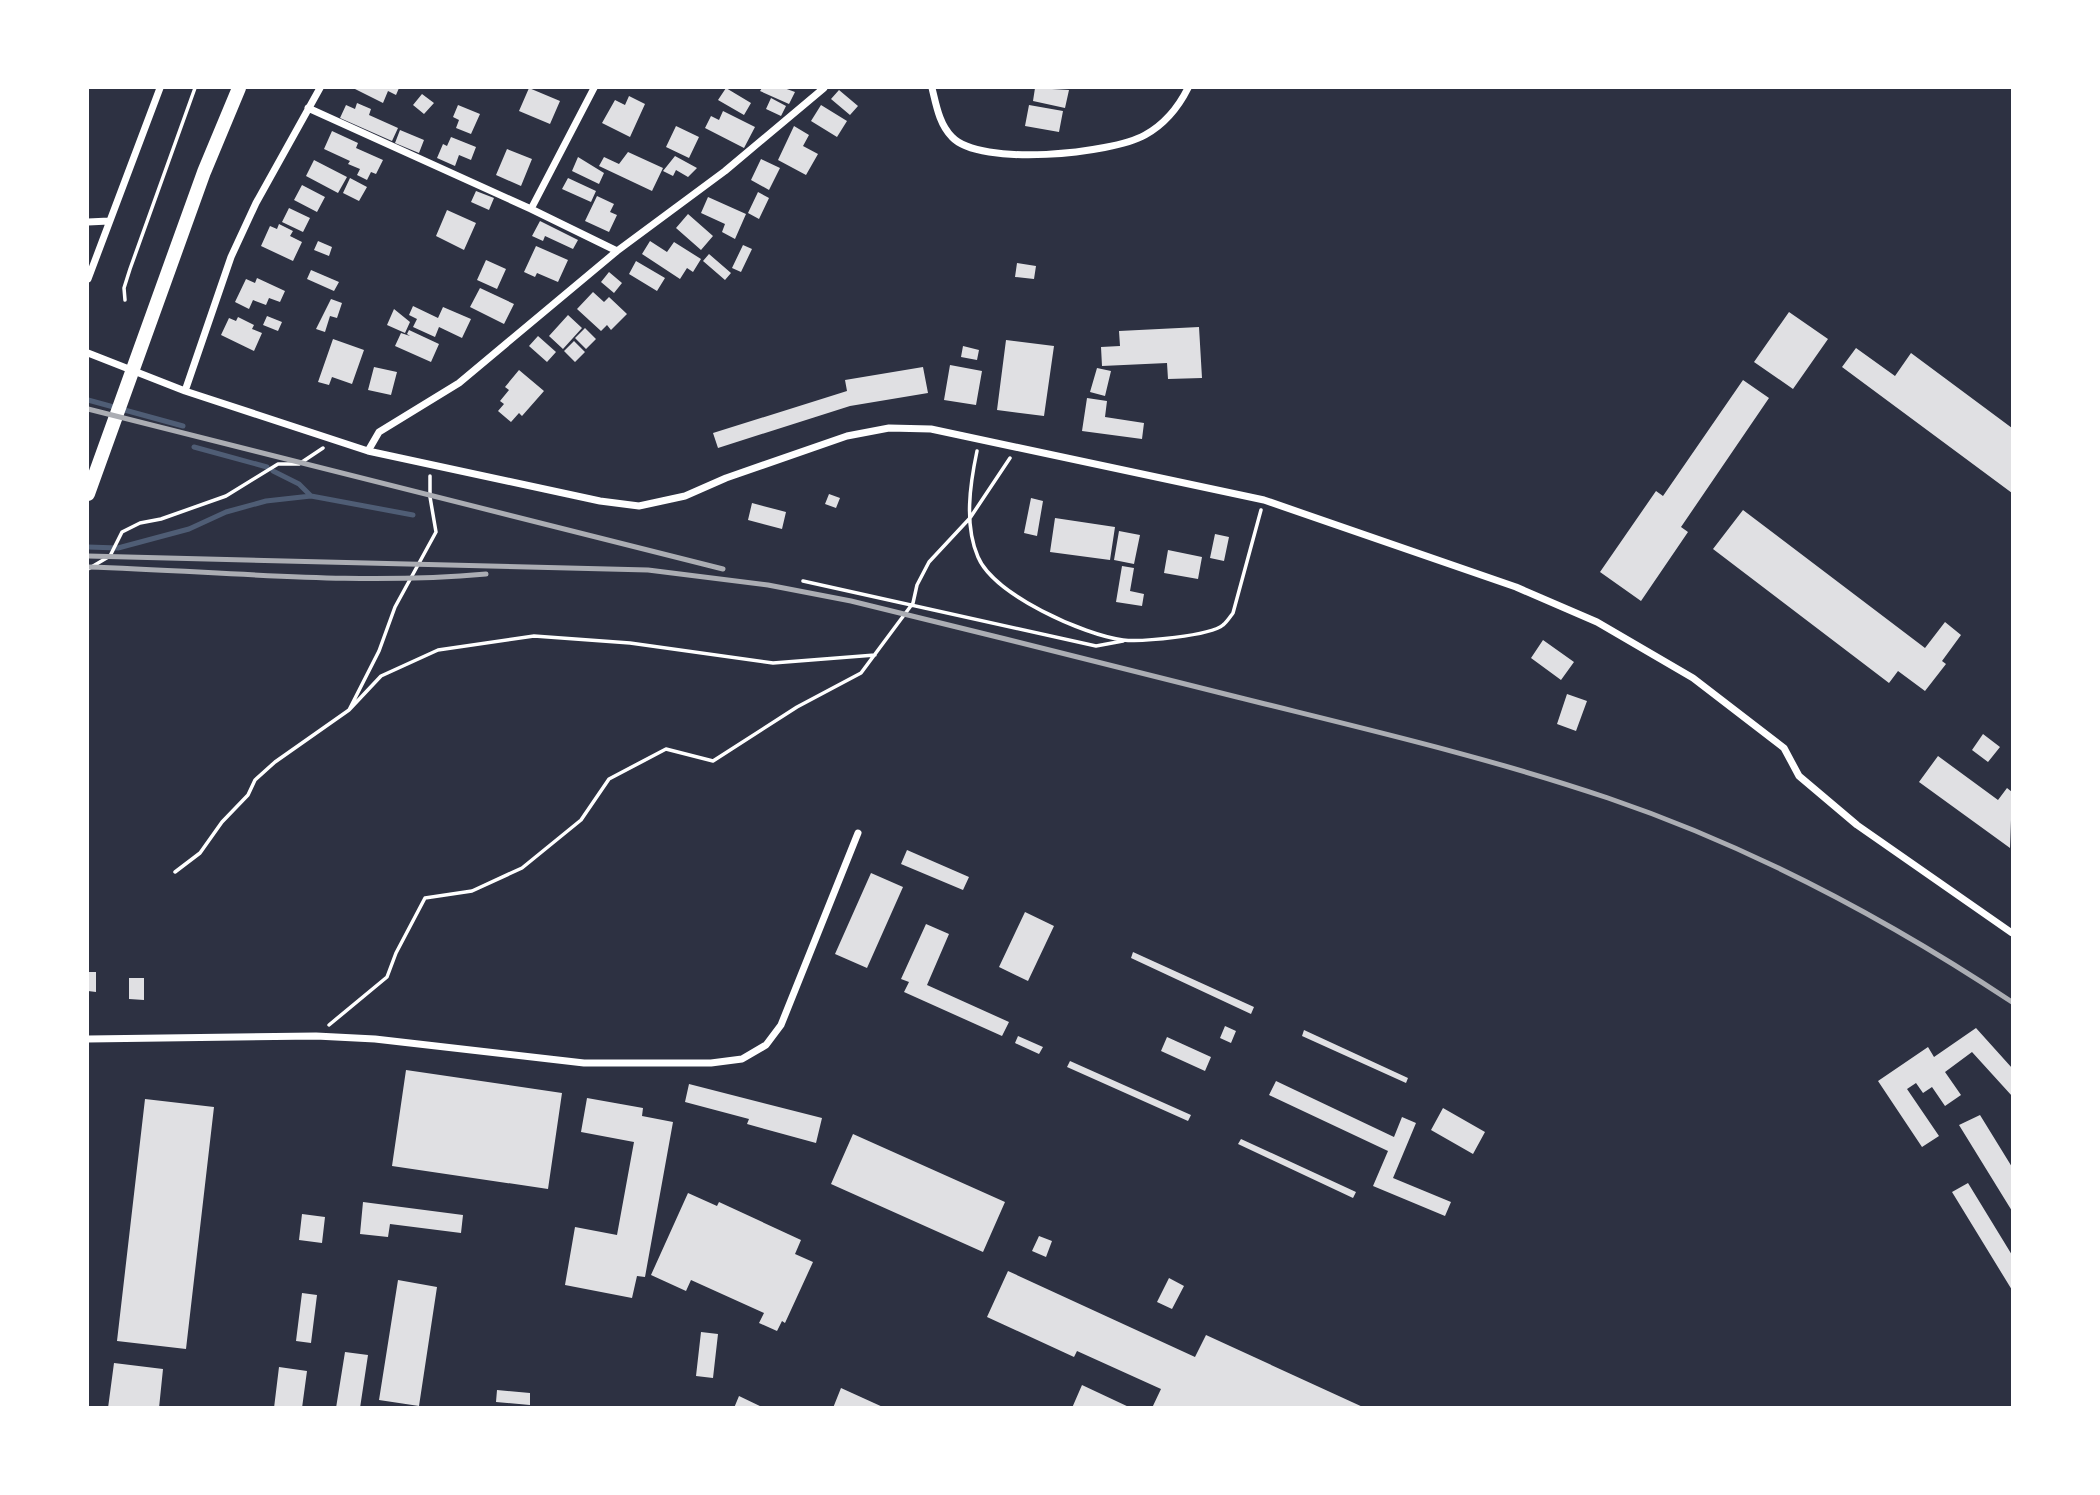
<svg xmlns="http://www.w3.org/2000/svg" width="2100" height="1495" viewBox="0 0 2100 1495" font-family="'Noto Serif',serif">
<rect width="100%" height="100%" fill="#2d3142"/>
<g fill="none" stroke-linecap="round" stroke-linejoin="round">
<path stroke="#4f5d75" stroke-width="5" d="M88,400L183,426
M194,447L267,467
M273,471L299,484L311,496L413,515
M88,547L118,548L189,529L226,512L266,501L311,496"/>
</g>
<path fill="#e0e0e3" d="M353,88H399L396,95L388,91L383,103Z
M529,88L560,101L550,124L519,111Z
M726,88L751,103L744,115L718,100Z
M762,88H784L795,92L789,104L760,91Z
M1035,88L1069,90L1065,108L1033,101Z
M839,90L858,106L850,115L831,99Z
M422,94L434,103L424,114L413,105Z
M629,96L645,104L630,137L602,123L615,100L625,105Z
M771,98L786,106L781,116L766,109Z
M357,103L371,109L369,115L398,128L392,141L340,118L346,105L355,109Z
M458,105L480,114L471,134L456,128L459,120L453,117Z
M821,105L847,121L837,137L811,121Z
M1029,105L1063,111L1059,132L1025,126Z
M723,111L755,127L744,148L705,128L711,116L719,120Z
M676,126L699,137L689,158L666,147Z
M794,126L809,135L803,146L818,154L806,175L778,160Z
M400,130L424,140L419,153L395,143Z
M332,131L358,143L356,148L383,160L376,174L371,172L367,180L357,175L360,169L348,164L350,161L324,149Z
M451,137L476,147L471,160L459,155L455,166L437,158L443,144L447,146Z
M507,149L532,159L521,186L496,175Z
M628,152L663,168L652,191L599,166L604,157L619,164Z
M675,156L697,168L688,177L676,170L673,176L663,171Z
M578,157L604,173L599,184L572,171Z
M761,159L780,168L769,190L751,180Z
M314,160L347,177L338,193L306,176Z
M350,178L367,187L359,201L343,193Z
M568,178L596,191L591,202L562,189Z
M302,185L325,197L317,212L294,200Z
M476,191L494,198L489,210L471,202Z
M758,192L769,198L759,219L748,213Z
M597,196L614,204L610,212L617,215L609,232L585,221Z
M708,197L746,214L735,239L722,232L725,224L701,213Z
M289,208L310,218L303,232L282,222Z
M447,210L476,223L464,250L436,236Z
M688,214L713,236L701,250L676,228Z
M540,221L578,240L573,249L545,236L543,241L532,236Z
M279,224L293,231L290,236L302,242L293,261L261,246L270,226L277,229Z
M318,241L332,247L329,256L314,250Z
M650,241L667,252L674,242L701,259L693,272L687,268L680,279L642,254Z
M743,245L752,249L741,272L732,268Z
M536,246L568,260L558,282L537,273L535,277L524,272Z
M709,254L731,273L725,280L703,261Z
M486,260L506,269L497,289L477,280Z
M636,261L665,278L657,291L629,274Z
M1017,263L1036,266L1034,279L1015,277Z
M311,270L339,282L334,291L307,279Z
M609,272L622,283L614,293L601,282Z
M257,278L285,291L280,302L269,298L266,305L253,300L249,309L235,302L246,279L255,283Z
M480,288L514,304L504,324L470,307Z
M593,292L604,302L609,297L627,314L611,330L607,325L601,331L577,309Z
M331,299L342,303L337,318L330,316L325,332L316,329Z
M413,306L438,318L443,307L471,319L462,338L439,327L435,337L413,327L417,319L409,315Z
M394,309L410,322L405,333L387,325Z
M1789,312L1828,339L1793,389L1754,362Z
M568,315L582,328L563,349L549,336Z
M267,316L282,322L278,331L263,325Z
M238,317L254,325L252,329L262,333L254,351L221,335L229,318L236,321Z
M1199,327L1202,378L1168,379L1167,363L1102,366L1101,347L1120,346L1119,331Z
M585,328L596,339L586,349L575,338Z
M409,330L439,344L431,362L395,346L401,333L410,336L407,334Z
M538,336L556,352L547,362L529,346Z
M333,339L364,350L352,384L332,377L329,385L318,382Z
M1006,340L1054,346L1044,416L997,410Z
M574,341L585,352L575,362L564,351Z
M963,346L979,350L977,360L961,357Z
M1856,348L1895,376L1911,353L2012,428V493L1842,367Z
M950,365L982,371L976,405L944,400Z
M374,367L397,372L391,395L368,390Z
M923,367L928,393L850,406L718,448L713,433L847,391L845,380Z
M1097,368L1111,371L1105,396L1090,392Z
M519,370L544,391L522,416L519,413L511,422L498,411L504,404L500,401L509,390L505,387Z
M1743,380L1769,398L1681,527L1688,532L1641,601L1600,572L1656,491L1663,496Z
M1087,398L1107,401L1105,417L1144,423L1142,439L1082,431Z
M829,494L840,498L836,508L825,504Z
M1031,498L1043,501L1037,536L1024,533Z
M752,503L786,512L782,529L748,520Z
M1743,510L1925,648L1945,622L1961,635L1942,661L1946,664L1925,691L1898,671L1889,683L1713,549Z
M1055,518L1115,527L1110,560L1050,552Z
M1119,531L1140,535L1134,564L1114,560Z
M1215,534L1229,537L1224,561L1210,558Z
M1168,550L1202,557L1198,579L1164,573Z
M1122,566L1134,568L1130,591L1144,594L1142,606L1116,602Z
M1543,640L1574,662L1561,680L1531,658Z
M1567,694L1587,701L1576,731L1557,724Z
M1983,734L2000,747L1988,762L1972,750Z
M1938,756L1998,800L2007,788L2012,792L2010,848L1919,782Z
M907,850L969,877L963,890L901,864Z
M871,873L903,887L867,968L835,954Z
M1025,912L1054,926L1028,981L999,967Z
M926,924L949,934L927,985L1009,1022L1002,1036L904,992L909,982L901,979Z
M1133,952L1254,1007L1251,1014L1131,958Z
M88,972H96V992L88,991Z
M129,978H144V1000L129,999Z
M1225,1026L1236,1031L1231,1043L1220,1038Z
M1976,1028L2012,1068V1096L1972,1052L1945,1072L1961,1095L1945,1106L1932,1087L1923,1093L1916,1083L1907,1089L1939,1136L1922,1147L1878,1081L1928,1047L1934,1057Z
M1304,1030L1408,1078L1406,1083L1302,1036Z
M1018,1036L1043,1047L1039,1054L1015,1043Z
M1167,1037L1211,1057L1205,1071L1161,1051Z
M1070,1061L1191,1115L1188,1121L1067,1067Z
M406,1070L562,1093L548,1189L392,1166Z
M1276,1081L1394,1137L1402,1117L1416,1123L1393,1178L1451,1202L1445,1216L1373,1186L1388,1151L1269,1095Z
M689,1084L822,1118L816,1143L747,1124L749,1119L685,1102Z
M587,1098L643,1108L642,1116L673,1122L645,1277L637,1276L632,1298L565,1285L575,1227L617,1235L634,1142L581,1132Z
M145,1099L214,1107L186,1349L117,1341Z
M1443,1108L1485,1132L1473,1154L1431,1130Z
M1980,1115L2012,1167V1211L1959,1125Z
M853,1134L1005,1202L983,1252L831,1184Z
M1241,1139L1356,1192L1353,1198L1238,1144Z
M1968,1183L2012,1255V1290L1952,1192Z
M688,1193L717,1206L719,1202L801,1240L795,1254L813,1262L785,1323L782,1321L777,1331L759,1323L764,1313L691,1280L686,1291L651,1275Z
M363,1202L463,1215L461,1233L390,1224L388,1237L360,1234Z
M302,1214L325,1217L322,1243L299,1240Z
M1039,1236L1052,1241L1046,1257L1032,1251Z
M1008,1271L1195,1357L1206,1335L1365,1408H1152L1161,1389L1077,1351L1074,1357L987,1317Z
M1169,1278L1184,1286L1172,1309L1157,1302Z
M398,1280L437,1287L419,1406L379,1400Z
M302,1293L317,1295L311,1343L296,1341Z
M701,1332L718,1334L713,1378L696,1376Z
M345,1352L368,1355L360,1408H336Z
M114,1363L163,1369L159,1408H108Z
M279,1367L307,1371L302,1408H274Z
M1082,1385L1131,1408H1072Z
M841,1388L885,1408H833Z
M497,1390L530,1393V1405L496,1402Z
M739,1396L764,1408H734Z"/>
<g fill="none" stroke-linecap="round" stroke-linejoin="round">
<path stroke="#fff" stroke-width="3.5" d="M125,300L124,288L130,269L195,88
M977,451C970,484 964,525 978,557C994,595 1084,635 1123,640C1141,642 1210,636 1223,625C1227,622 1230,617 1233,613L1261,510
M88,569L110,556L122,532L140,523L161,519L226,496L278,464H299L323,448
M803,581L1096,646L1123,641
M349,710L381,676L438,650L534,636L630,643L773,663L875,655
M175,872L200,853L222,822L248,795L255,780L275,762L349,710L379,651L395,607L436,532L430,497V476
M329,1025L387,977L396,953L425,898L472,891L522,868L581,820L609,779L666,749L713,761L797,707L861,673L913,603L917,585L929,562L970,518L1010,458"/>
<path stroke="#fff" stroke-width="7" d="M932,88C936,104 939,124 952,137C980,167 1111,154 1145,135C1165,124 1178,108 1188,88
M308,108L531,209L617,251
M531,209L594,88
M88,222L109,221
M88,279L160,88
M88,353L185,391L368,451L600,501L639,506L685,496L726,478L847,436L889,428L931,429L1264,500L1516,587L1597,622L1693,678L1784,748L1799,776L1857,825L2012,933
M185,391L231,257L256,203L320,88
M368,451L379,432L459,383L617,251L725,171L824,88
M88,1039L316,1036L375,1039L584,1063H711L742,1059L766,1045L781,1025L858,833"/>
<path stroke="#fff" stroke-width="14" d="M88,494L204,172L239,88"/>
<path stroke="#abadb3" stroke-width="5" d="M88,409L723,569
M88,556L648,570L768,585L851,601C980,632 1108,665 1237,697C1361,728 1487,757 1608,798C1752,847 1887,919 2012,1002
M88,567C221,571 353,586 486,574"/>
</g>
<rect width="2100" height="1495" fill="none" stroke="#ffffff" stroke-width="178"/>
</svg>
